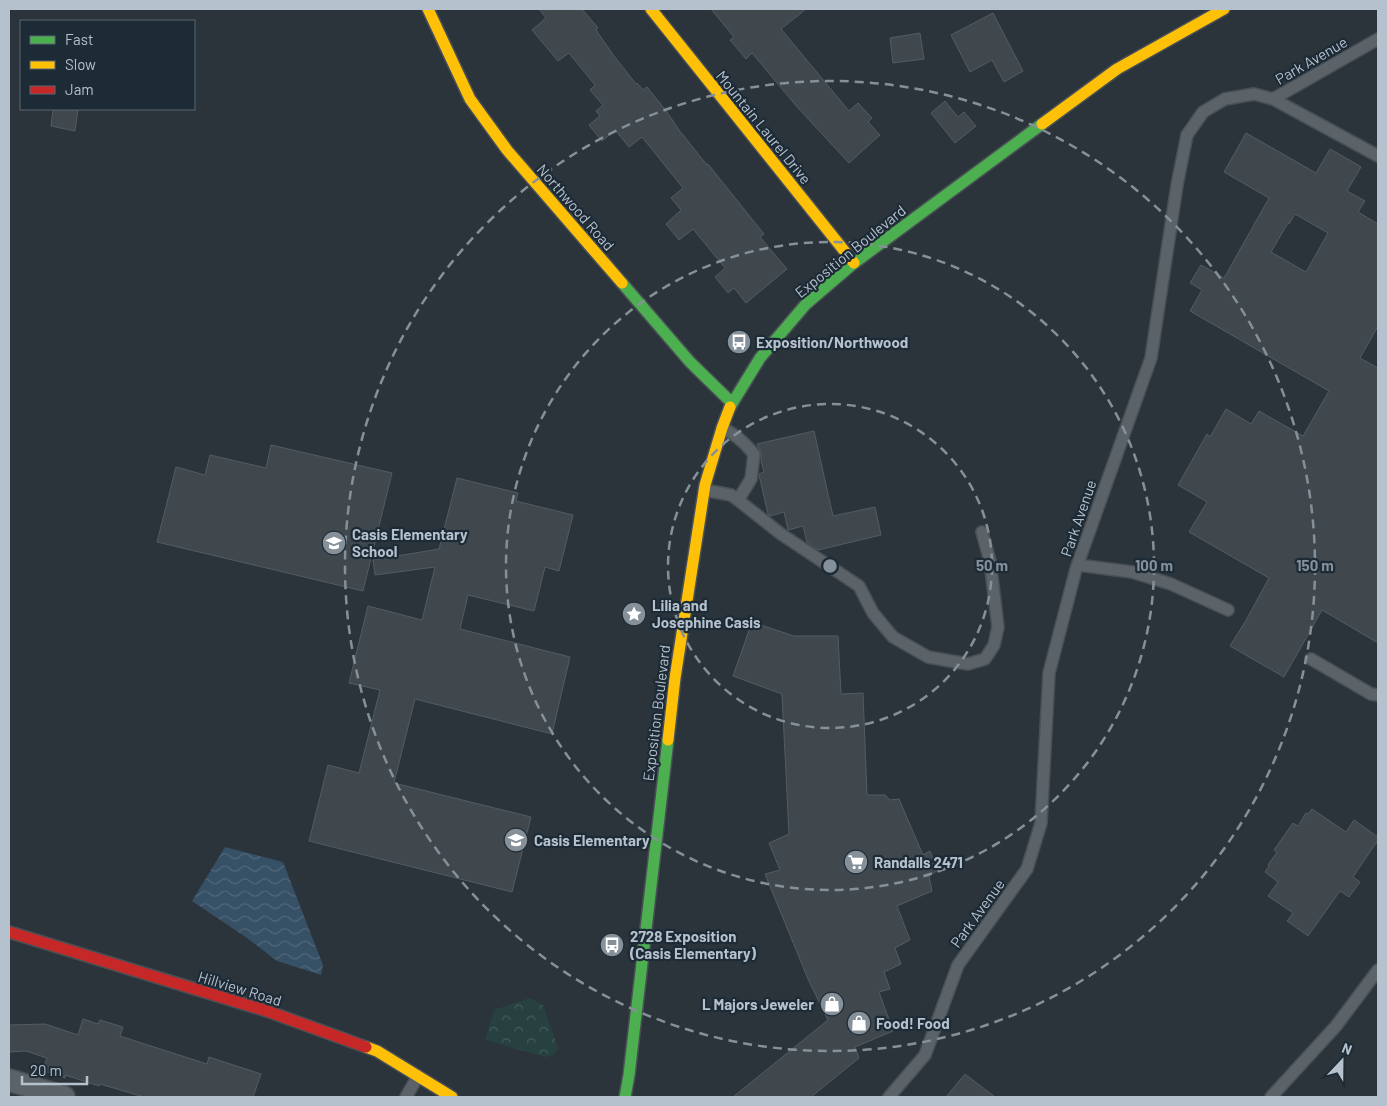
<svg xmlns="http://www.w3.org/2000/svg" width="1387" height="1106" viewBox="0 0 1387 1106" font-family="Barlow,sans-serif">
<defs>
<pattern id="park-crowns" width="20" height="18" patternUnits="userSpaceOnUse" patternTransform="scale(1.25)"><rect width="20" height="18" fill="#274141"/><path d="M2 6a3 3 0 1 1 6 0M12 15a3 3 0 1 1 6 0" fill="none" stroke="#445b5b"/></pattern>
<pattern id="water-waves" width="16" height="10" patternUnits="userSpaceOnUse" patternTransform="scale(1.25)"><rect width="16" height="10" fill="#365066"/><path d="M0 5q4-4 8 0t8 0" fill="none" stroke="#51677b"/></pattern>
</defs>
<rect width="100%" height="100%" fill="#2b343b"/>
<path fill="url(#park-crowns)" d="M530,998L543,1005L558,1048L554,1055L545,1057L485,1040L494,1010Z"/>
<path fill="url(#water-waves)" d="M225,847L283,862L323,965L321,975L277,961L247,938L192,901Z"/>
<path fill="#40484e" stroke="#535c63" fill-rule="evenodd" d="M539,9H582L598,28L596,30L614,56L636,84L637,83L643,90L647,87L667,112L679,130L707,165L708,164L764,234L760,237L787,269L746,303L734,288L728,293L715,277L725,268L693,229L679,240L666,224L681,210L671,198L683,188L642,137L629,147L615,130L602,141L589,125L600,116L596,111L603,105L590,90L595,85L569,53L558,61L532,30L546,18Z
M711,9H806L781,29L849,111L858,103L872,118L868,122L880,135L849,163L798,108L752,53L746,59L730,40L734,37Z
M993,13L1023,71L1004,82L992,60L970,72L951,35Z
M920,33L924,59L893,63L890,38Z
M945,101L958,117L964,112L976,126L955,143L931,113Z
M53,109H78L75,131L51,126Z
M1246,133L1316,173L1330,149L1358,165L1361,167L1347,191L1365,201L1358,212L1378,224V326L1360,358L1378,368V643L1322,610L1284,677L1230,646L1245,622L1269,578L1189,532L1207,502L1178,485L1207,434L1210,437L1226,409L1251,424L1259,411L1303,436L1329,391L1190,311L1202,290L1190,283L1201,265L1224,278L1269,198L1224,172ZM1295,214L1328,233L1306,272L1271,252L1288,223L1289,224Z
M814,431L833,516L875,507L881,535L818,550L807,542L803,526L788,530L784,512L770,516L768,514L759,475V474L764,472L761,461V452L757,444Z
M271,445L392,473L363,591L157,542L176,467L205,475L210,455L266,468Z
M457,478L518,493L516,501L573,515L559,571L545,567L534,611L468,595L460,629L570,657L552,734L415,699L394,783L531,817L512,892L309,841L328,765L359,773L380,690L349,683L368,606L422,620L435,567L375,575L373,560L439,549Z
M752,622L794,636H838L841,694L863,693L867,795H885L890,800L899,799L923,855L930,851L938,870L929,876L932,891L897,906L910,940L895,948L901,964L884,972L890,989L879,992L893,1031L855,1047L859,1058L811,1097H733L828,1020L808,979L765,874L780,870L769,843L789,834L782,694L733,676Z
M1312,809L1346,832L1354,820L1378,837V840L1353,877L1360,882L1349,897L1340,891L1308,936L1287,921L1293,913L1268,896L1278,882L1265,872L1269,866L1268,865L1277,852L1274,850L1293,823L1298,826L1306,813L1308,814Z
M83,1019L98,1024L100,1020L123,1027L120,1036L207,1064L209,1057L261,1074L253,1097H144L100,1084L99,1086L65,1075V1078L47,1072V1071L43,1069L47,1058L26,1051L9,1052V1025L45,1024L78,1035Z
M965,1074L995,1097H946Z"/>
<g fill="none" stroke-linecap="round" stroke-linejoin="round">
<g stroke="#495055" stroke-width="14">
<path id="lane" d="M1273,99L1378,156
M722,428C736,434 745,443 754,454L751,479L738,500L781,534L859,586L873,613L893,637L928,657L968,664L985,659L994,645L998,627L990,561L982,532
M704,490L731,495L738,500
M1078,565L1132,572L1171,584L1228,610
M1311,659L1371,694L1378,695
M406,1097L418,1076
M889,1097L925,1055L958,965L1027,869L1041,823L1049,673L1076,569L1151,358L1177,185L1187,135L1203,112L1225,99L1254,94L1273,99L1378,39
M1271,1097L1336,1026L1378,970"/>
</g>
<g stroke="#495055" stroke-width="24">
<path id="street" d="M9,1080L64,1097"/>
</g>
<g stroke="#495055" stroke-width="14">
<path id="fast" d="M622,283L690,362L732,403
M730,407L760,358L806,304L854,263L1042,124
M625,1097L629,1075L668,740"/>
</g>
<g stroke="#495055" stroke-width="14">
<path id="slow" d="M428,9L470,99L507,150L622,283
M651,9L854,263
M1042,124L1117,69L1224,9
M668,740L675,678L705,485L722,428L730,407
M366,1047L377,1051L452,1097"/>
</g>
<g stroke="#495055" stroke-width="14">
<path id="jam" d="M9,932L267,1011L366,1047"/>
</g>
<use href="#lane" stroke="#5b6268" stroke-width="11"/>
<use href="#street" stroke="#5b6268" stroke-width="21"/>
<use href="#fast" stroke="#4caf50" stroke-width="11"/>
<use href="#slow" stroke="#ffc107" stroke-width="11"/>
<use href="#jam" stroke="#c62828" stroke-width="11"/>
</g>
<g fill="none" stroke="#859099" stroke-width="2.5" stroke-dasharray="9 6">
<circle cx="830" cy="566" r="162"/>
<circle cx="830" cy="566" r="324"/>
<circle cx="830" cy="566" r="485"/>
</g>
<defs>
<g id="bus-disc" transform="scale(1.25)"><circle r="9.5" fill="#859099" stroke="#1d2b37"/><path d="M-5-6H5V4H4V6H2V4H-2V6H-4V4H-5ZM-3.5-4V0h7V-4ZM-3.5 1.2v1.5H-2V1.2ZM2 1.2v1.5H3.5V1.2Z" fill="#fff"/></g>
<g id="school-disc" transform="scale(1.25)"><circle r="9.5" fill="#859099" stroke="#1d2b37"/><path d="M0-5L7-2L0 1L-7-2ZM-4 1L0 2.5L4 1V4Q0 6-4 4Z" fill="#fff"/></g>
<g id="sight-disc" transform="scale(1.25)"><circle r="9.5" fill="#859099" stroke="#1d2b37"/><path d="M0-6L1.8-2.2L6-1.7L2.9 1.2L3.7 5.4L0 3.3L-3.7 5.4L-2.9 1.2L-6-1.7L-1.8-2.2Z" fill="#fff"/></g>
<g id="supermarket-disc" transform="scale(1.25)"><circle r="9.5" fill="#859099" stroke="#1d2b37"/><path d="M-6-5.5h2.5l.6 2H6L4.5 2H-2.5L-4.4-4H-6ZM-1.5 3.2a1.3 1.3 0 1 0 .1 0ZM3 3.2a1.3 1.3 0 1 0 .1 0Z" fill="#fff"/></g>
<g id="shop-disc" transform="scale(1.25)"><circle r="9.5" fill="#859099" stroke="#1d2b37"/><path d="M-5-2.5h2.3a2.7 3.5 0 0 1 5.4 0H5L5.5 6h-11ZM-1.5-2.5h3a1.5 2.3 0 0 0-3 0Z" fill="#fff"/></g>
</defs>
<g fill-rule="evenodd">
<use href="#bus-disc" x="739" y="342"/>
<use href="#school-disc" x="334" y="543"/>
<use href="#sight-disc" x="634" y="614"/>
<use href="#school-disc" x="516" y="840"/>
<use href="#supermarket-disc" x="856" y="862"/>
<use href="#bus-disc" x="612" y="945"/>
<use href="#shop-disc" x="832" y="1004"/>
<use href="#shop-disc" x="859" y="1023"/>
</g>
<g text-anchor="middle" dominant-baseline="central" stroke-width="4.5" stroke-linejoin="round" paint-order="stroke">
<g font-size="15" fill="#b5c1cc" stroke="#1d2b37">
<text transform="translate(1311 60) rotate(-30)">Park Avenue</text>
<text transform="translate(764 127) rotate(51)">Mountain Laurel Drive</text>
<text transform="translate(576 207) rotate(49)">Northwood Road</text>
<text transform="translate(850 251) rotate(-39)">Exposition Boulevard</text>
<text transform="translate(1078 518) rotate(-71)">Park Avenue</text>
<text transform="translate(656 713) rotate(-83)">Exposition Boulevard</text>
<text transform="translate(977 913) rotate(-54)">Park Avenue</text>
<text transform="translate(240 988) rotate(17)">Hillview Road</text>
</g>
<g font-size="15" font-weight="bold" fill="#b5c1cc" stroke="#1d2b37" text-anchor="start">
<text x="756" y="342">Exposition/Northwood</text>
<text x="352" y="534">Casis Elementary<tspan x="352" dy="17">School</tspan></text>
<text x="652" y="605">Lilia and<tspan x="652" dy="17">Josephine Casis</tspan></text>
<text x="534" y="840">Casis Elementary</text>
<text x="874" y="862">Randalls 2471</text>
<text x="630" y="936">2728 Exposition<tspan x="630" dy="17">(Casis Elementary)</tspan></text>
<text x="814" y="1004" text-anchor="end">L Majors Jeweler</text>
<text x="876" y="1023">Food! Food</text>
</g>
</g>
<circle cx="830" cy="566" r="8" fill="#859099" stroke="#1d2b37" stroke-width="2.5"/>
<g font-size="15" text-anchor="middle" font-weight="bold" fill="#859099" stroke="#1d2b37" stroke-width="4.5" stroke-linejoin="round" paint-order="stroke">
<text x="992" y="571">50 m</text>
<text x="1154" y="571">100 m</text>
<text x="1315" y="571">150 m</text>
</g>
<rect width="1387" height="1106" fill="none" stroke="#b5c1cc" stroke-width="20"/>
<rect x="20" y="20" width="175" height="90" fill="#1d2b37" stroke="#5a6773"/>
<rect x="30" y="36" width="25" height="8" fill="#4caf50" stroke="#5a6773"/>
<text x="65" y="45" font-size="15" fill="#b5c1cc">Fast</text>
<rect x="30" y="61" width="25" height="8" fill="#ffc107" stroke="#5a6773"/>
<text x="65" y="70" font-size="15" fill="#b5c1cc">Slow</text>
<rect x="30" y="86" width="25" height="8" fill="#c62828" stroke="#5a6773"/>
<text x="65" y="95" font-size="15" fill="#b5c1cc">Jam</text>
<g transform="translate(1342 1061) rotate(22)" stroke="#1d2b37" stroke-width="4" paint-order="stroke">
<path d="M0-4L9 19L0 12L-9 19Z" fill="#b5c1cc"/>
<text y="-8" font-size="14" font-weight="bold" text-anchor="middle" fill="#b5c1cc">N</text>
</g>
<path d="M22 1076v8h65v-8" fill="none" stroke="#b5c1cc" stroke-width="2.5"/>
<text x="30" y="1076" font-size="15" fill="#b5c1cc" stroke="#1d2b37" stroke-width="4" paint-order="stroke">20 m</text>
</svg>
